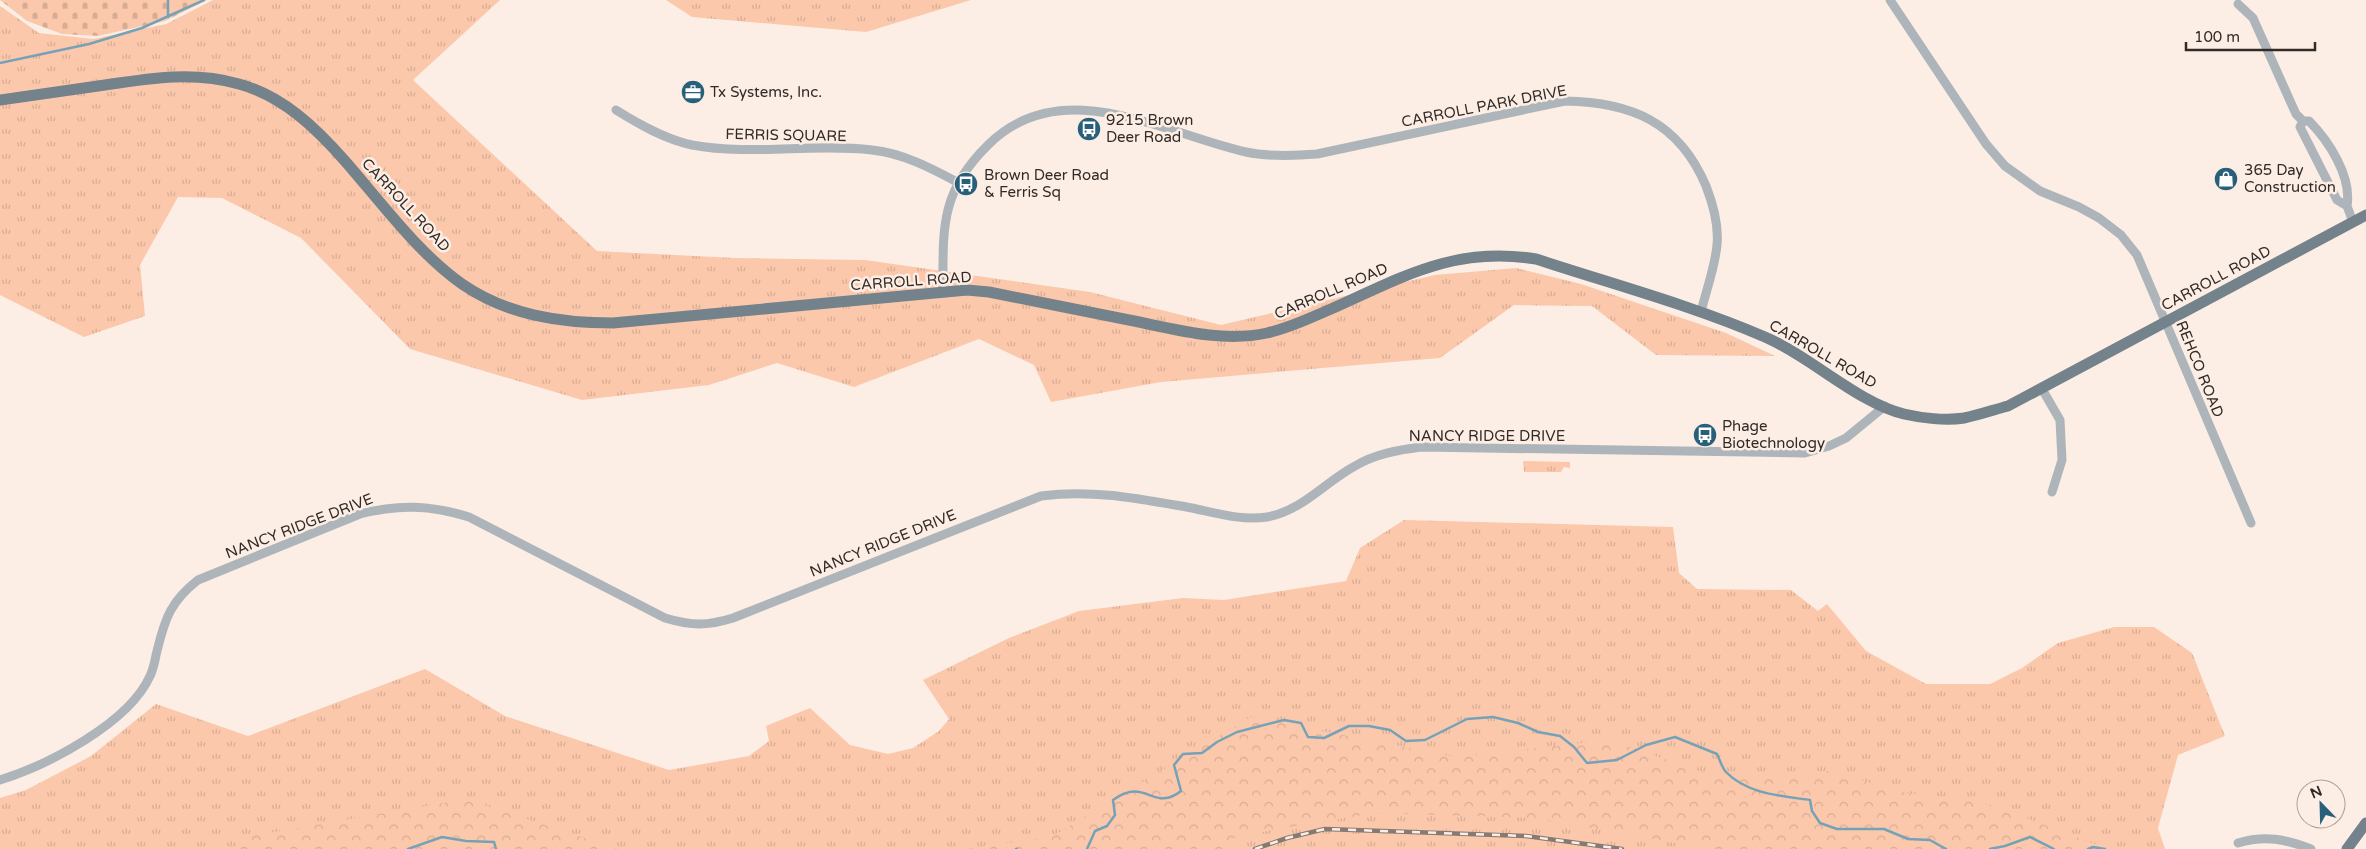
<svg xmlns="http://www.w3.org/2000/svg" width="2366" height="849" viewBox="0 0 2366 849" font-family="'Varela Round',sans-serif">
<defs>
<pattern id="grass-tufts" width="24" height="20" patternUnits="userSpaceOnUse" patternTransform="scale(1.25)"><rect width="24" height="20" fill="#fbc8ab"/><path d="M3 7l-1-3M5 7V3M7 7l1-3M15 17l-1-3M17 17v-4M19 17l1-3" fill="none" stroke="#d8ac93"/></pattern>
<pattern id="forest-crowns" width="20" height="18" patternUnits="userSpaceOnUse" patternTransform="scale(1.25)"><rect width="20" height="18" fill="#fbc8ab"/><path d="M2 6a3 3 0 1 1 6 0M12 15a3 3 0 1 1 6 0" fill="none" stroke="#d8ac93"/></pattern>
<pattern id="cemetery-stones" width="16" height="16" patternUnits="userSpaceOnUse" patternTransform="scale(1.25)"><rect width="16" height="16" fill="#fbc8ab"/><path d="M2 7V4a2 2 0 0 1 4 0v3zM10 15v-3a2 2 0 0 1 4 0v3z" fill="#d8ac93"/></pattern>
</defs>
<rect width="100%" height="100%" fill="#fdeee5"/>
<path fill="url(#grass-tufts)" d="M213,0H500L413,80L597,251L734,258L865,260L1090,292L1221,325L1435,275L1516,268L1581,284L1726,333L1775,356L1656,355L1592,306L1514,305L1440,358L1161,382L1051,402L1034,365L979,339L854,387L777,363L709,385L582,400L410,349L301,238L222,198L178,197L140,265L145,316L84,337L0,295V6L39,33L93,39L166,24Z
M666,0H971L866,32L692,17Z
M1523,461L1570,462V468L1564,467L1561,472H1524Z
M1404,520L1673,527L1679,573L1697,589L1791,590L1818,611L1827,604L1866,651L1926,684H1990L2022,668L2058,643L2114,627H2154L2192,653L2225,736L2178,755L2158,828L2165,849H0V798L26,790L91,756L156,704L248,736L425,669L505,716L669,770L749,756L769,741L766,726L810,708L850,745L888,754L913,748L939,731L949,719L923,680L1009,638L1079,611L1183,598L1224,600L1346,581L1360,548Z"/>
<path fill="url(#forest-crowns)" d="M1251,717L1455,757L1609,740L1723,779L1828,771L1906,793L1992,805L2108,849H1709L1535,818L1375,813L1237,836L1222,849H966L1051,837Z
M466,799L618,849H233L251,836Z"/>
<path fill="url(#cemetery-stones)" d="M0,0H207L165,21L98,36L62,34L27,21Z"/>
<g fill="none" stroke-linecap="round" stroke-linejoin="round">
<path stroke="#76a2b8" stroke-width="2.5" d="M168,17V0
M0,63L89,44L142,28L204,0
M408,849L442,837L466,841L494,842L496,849
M1016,849H1017
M1087,849L1095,831L1107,826L1115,815L1113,800C1146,776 1153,813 1181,791L1174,765L1183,754L1202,753L1217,742L1237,732L1284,720L1301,723L1308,737L1324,738L1349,726H1369L1390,730L1406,741L1425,740L1467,719L1493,717L1518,723L1538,732L1560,736L1574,747L1587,763L1617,760L1646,745L1675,737L1717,754C1720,760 1722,768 1726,772C1747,794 1782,796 1810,800L1812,811L1820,823L1837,829H1884L1908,839L1930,840L1946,849
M1990,849L2005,846L2030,837L2054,849
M2088,849L2093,847L2105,849"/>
<path stroke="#adb5ba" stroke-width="9" d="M1890,0L1986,144L2005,166L2040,191L2079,207L2099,218L2121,235L2137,255L2251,523
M2238,4L2253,18L2296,114L2303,121H2309C2329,141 2352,177 2347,206
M616,110C640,125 665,139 692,145C751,156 813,143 872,150C902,153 931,168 957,182
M2303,121L2300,127L2337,200L2347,206L2353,222
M943,290C943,228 940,192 988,145C1061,72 1163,133 1246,152C1269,157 1293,156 1317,154L1565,101C1631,102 1679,122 1706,186C1713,204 1719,225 1717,245C1715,267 1706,291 1701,312
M2042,389L2060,420L2062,460L2052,492
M0,780C48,765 129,723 150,676C154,668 155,659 157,651C165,618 171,601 198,580L360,514C398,504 431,505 469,517L665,618C692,626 707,626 733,618L1041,496C1094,489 1140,499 1192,508C1216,513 1242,521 1267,517C1302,511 1325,482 1355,466C1375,454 1398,450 1421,447L1805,453L1829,446L1846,438L1885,406
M2238,843C2265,835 2285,839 2311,849"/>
<path stroke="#73828b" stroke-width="11" d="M0,100C35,95 70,90 105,85C151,78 194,71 239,84C283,96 316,128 345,161C380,201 418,253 462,284C507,315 560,323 613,323L967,290L989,292C1036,301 1082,311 1129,320C1174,329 1222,343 1267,333C1290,328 1310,318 1331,309C1403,277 1454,246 1536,259C1612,284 1691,305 1765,337C1810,356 1858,403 1904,414C1921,418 1946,421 1964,418C1979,415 1993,410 2008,406L2366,215
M2347,849L2366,823"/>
<g stroke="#857a74" stroke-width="4.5">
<path id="rail" d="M1255,849L1287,838L1325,829L1526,836L1622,849"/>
</g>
<use href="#rail" stroke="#fdeee5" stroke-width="2.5" stroke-dasharray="8" stroke-linecap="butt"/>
</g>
<defs>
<g id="office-disc" transform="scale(1.25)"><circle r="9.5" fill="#285f7a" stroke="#fdeee5"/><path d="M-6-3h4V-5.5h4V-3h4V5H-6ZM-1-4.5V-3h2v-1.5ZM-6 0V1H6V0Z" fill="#fff"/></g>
<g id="bus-disc" transform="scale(1.25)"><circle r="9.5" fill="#285f7a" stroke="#fdeee5"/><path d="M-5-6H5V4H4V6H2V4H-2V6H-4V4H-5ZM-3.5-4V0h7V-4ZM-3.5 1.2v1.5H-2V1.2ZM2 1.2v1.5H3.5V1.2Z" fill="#fff"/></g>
<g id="shop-disc" transform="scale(1.25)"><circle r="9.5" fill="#285f7a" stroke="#fdeee5"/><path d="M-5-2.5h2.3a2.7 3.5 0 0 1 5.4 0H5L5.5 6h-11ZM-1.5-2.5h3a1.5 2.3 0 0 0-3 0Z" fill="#fff"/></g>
</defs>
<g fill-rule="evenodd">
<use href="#office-disc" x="693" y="92"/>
<use href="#bus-disc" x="1089" y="129"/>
<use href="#shop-disc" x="2226" y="179"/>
<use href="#bus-disc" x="966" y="184"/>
<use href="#bus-disc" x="1705" y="435"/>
</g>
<g text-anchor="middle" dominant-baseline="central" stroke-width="5" stroke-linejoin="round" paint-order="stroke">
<g font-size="15" fill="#312a26" stroke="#fdeee5" text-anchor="start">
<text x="710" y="92">Tx Systems, Inc.</text>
<text x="1106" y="120">9215 Brown<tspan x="1106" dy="17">Deer Road</tspan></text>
<text x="2244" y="170">365 Day<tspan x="2244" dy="17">Construction</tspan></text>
<text x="984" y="175">Brown Deer Road<tspan x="984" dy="17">&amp; Ferris Sq</tspan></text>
<text x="1722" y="426">Phage<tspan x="1722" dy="17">Biotechnology</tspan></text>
</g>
<g font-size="15" fill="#312a26" stroke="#fdeee5">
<text transform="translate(1484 106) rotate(-11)">CARROLL PARK DRIVE</text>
<text transform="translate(786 135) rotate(1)">FERRIS SQUARE</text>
<text transform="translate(406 205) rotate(47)">CARROLL ROAD</text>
<text transform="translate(2216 278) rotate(-28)">CARROLL ROAD</text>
<text transform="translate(911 281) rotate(-4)">CARROLL ROAD</text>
<text transform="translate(1331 291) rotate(-23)">CARROLL ROAD</text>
<text transform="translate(1823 354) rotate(30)">CARROLL ROAD</text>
<text transform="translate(2200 369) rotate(68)">REHCO ROAD</text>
<text x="1487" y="436">NANCY RIDGE DRIVE</text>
<text transform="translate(299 526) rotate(-21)">NANCY RIDGE DRIVE</text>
<text transform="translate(883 543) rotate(-22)">NANCY RIDGE DRIVE</text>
</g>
</g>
<g transform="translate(2321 804) rotate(337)"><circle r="24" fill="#fdeee5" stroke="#aba099"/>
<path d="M0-4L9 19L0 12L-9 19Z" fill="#285f7a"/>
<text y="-8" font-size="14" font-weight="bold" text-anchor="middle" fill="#312a26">N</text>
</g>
<path d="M2186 42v8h129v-8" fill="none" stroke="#312a26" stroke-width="2.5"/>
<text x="2194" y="42" font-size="15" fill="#312a26" stroke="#fdeee5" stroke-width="4" paint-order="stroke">100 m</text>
</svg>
